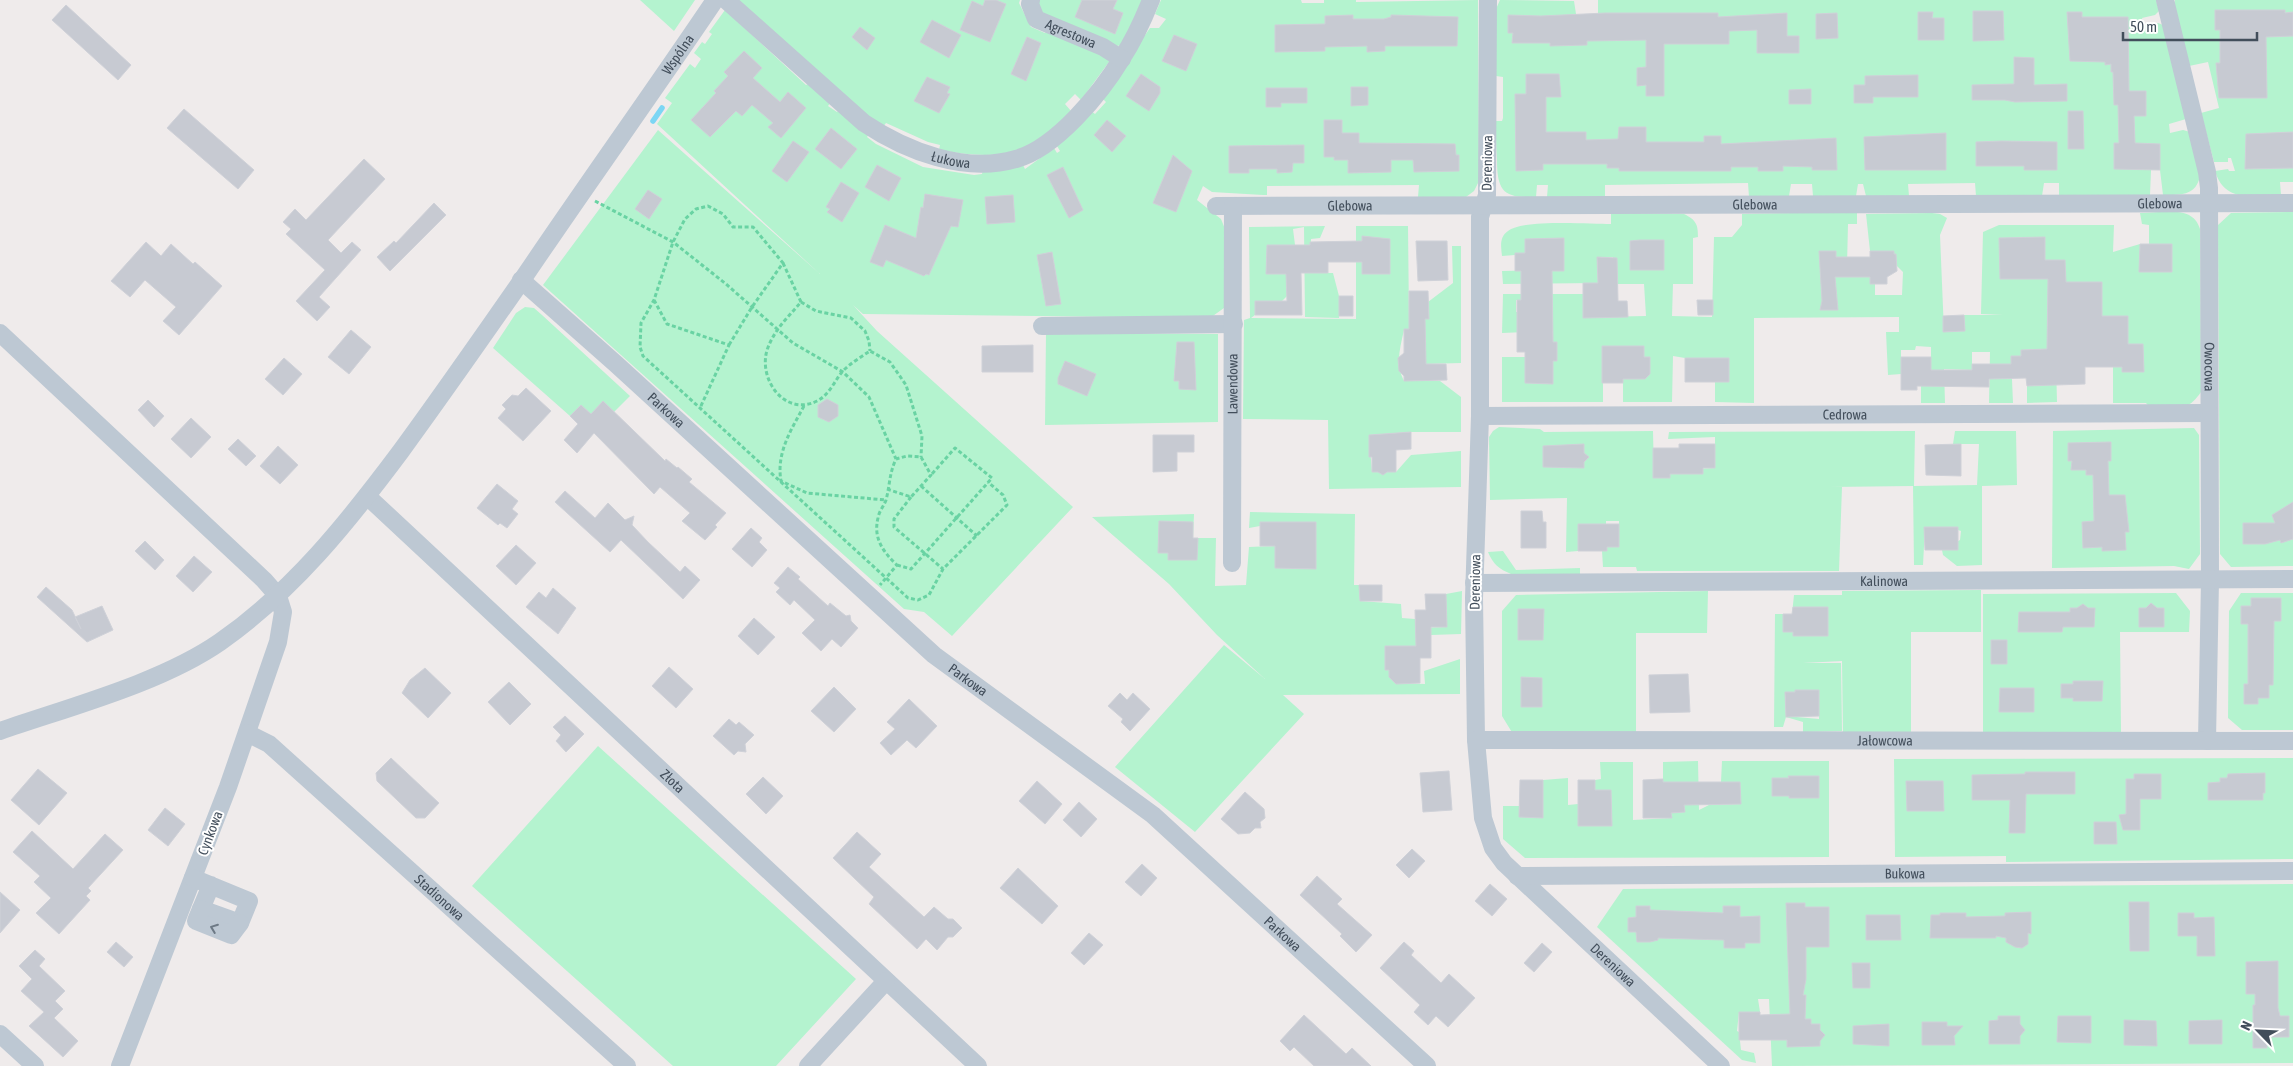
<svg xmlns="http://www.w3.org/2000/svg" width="2293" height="1066" viewBox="0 0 2293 1066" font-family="'Asap Condensed',sans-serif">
<rect width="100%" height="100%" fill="#efebeb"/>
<path fill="#b4f3cf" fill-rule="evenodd" d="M640,0H695L674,31Z
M736,0H1020L1019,3L1031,27L1045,33L1047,30L1109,58V62L1081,100L1075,94L1065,104L1071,111C1062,119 1053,130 1043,137C1013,161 974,156 939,150L940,145L928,142L886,123L883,127L874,122Z
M1037,0H1144L1122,44L1118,46L1043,15Z
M1161,0H1301L1302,3H1324V0H1356V2L1478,0L1479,181L1474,191L1466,197H1418L1419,185L1267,186V195H1263L1212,192L1203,186L1197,200L1221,219L1225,229L1224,308L1210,318L863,314L853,305L877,331L1073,507L952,636L924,612L904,609L543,285L658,130L820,274L657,124L672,103L665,98L690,64L695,68L701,59L694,53L702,42L705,44L712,34L709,32L725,10L806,85L810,83L831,102L828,106L837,112L839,110L869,134L867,137L876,144L923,167L974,175L982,174L983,170L1023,165L1025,169L1054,148L1057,153L1060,151L1057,146L1090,110L1095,114L1106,102L1101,97L1150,28H1159L1166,19L1155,14Z
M1500,0L1574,1L1576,14L1587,33H1598V0H2156L2159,11L2155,15L2142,18L2144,25L2158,23L2163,25L2186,119L2169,124L2170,133L2183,130L2190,132L2200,176C2196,196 2180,195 2163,195L2160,170H2151L2150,195L2059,196V183H2044L2042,196H1976L1975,183L1908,184L1909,196H1866L1863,184H1858L1856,196H1813L1812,184H1791L1789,196L1749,197L1748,183L1605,185V197H1547L1548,185H1537L1536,197C1505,198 1497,193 1497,160C1496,147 1496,134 1496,121H1502L1503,118V77L1496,76V9Z
M2175,0H2293V182H2280L2281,195C2253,195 2225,204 2215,171L2228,169L2229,171H2235L2231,158H2228V162H2214L2201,113L2219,108L2208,62L2189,66L2174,4Z
M1857,212V224H1848L1847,266L1870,277V284H1875V295H1902L1903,272L1894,263V251H1870L1866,214L1932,213L1940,214L1947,218L1940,235L1944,332L1964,331V315H2003L1981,314L1983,232L1999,225H2114L2113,252L2140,244V272H2171L2172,244H2149V225L2142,224L2140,213C2162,213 2193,204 2200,229L2201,392C2186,414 2175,408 2151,409L2146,403H2113V329L2067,315L2102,314V282H2085L2048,294L2047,326H2055L2057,402L2027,403V386L2042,385L2041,349L2022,350L2021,356H2011L2013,403H1989L1990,352H1972V370L1944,369L1945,403H1921V386H1931V347L1916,346L1915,350H1901V374L1888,375L1886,332H1899V317L1754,318V403L1715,402V382H1729V359L1685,358L1673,356L1672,402H1623V376L1650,375V357H1644L1643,346H1603V402H1502V357H1525V383L1553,384V361L1557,360V343L1553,342V331L1502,333L1503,294H1521V300H1516V312H1552V294H1598V317L1646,316L1644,284H1613V257H1597L1598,283L1503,284L1502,271L1564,270V238L1526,239L1525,254L1515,253V255L1502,256C1501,247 1499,237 1508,231C1523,219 1589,224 1611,224V213L1684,214C1696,220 1698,224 1698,237L1693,238V284H1673L1672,316L1712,317L1714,237H1732L1742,225V214ZM2113,316H2128V328L2113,329Z
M2293,212V566L2231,567L2220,554L2218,225L2231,213Z
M1325,226L1320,238L1311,239L1310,273H1333L1339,296V318L1305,317L1304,227L1293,229L1295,245L1292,295L1287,296L1282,301H1255V315L1251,318L1356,319V226H1408L1409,319H1429L1428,302L1453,283L1452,246H1461V363L1425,364L1424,329L1404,330C1400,348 1395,364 1404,381H1440L1461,397V432H1411L1369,435L1372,472H1396L1411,455L1461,451V487L1329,489L1328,420L1243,419L1244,320L1250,318L1249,227Z
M525,307L534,308L542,315L630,396L614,412L603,401L591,414L581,405L570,416L493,348L516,313Z
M1046,333L1218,334V422L1045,425Z
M1499,427L1540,429L1544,432L1653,431L1654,478H1669L1670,470L1715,468V437L1668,439L1669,432L1915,431L1914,486L1977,485L1979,444H1953L1955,431H2016L2017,485L1982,486V565L1957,566L1943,555L1942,550L1960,540L1961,531L1958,530V527H1925L1923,565H1914L1913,486L1830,487H1842L1839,571H1637L1636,567H1603L1602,551H1607V547H1619V521H1606V524L1578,551L1566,552L1567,498L1490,500L1489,437L1493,431Z
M2194,428L2199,435L2200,554L2189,569L2174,566L2052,568L2053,431Z
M1250,512L1355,514L1354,585H1359L1360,601L1401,604L1402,618L1415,619L1416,628L1446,627V594L1462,591L1461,634L1431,635V646H1386L1385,669L1389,670L1396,683L1425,684L1424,671L1460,659V694L1283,695L1304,714L1195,832L1115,767L1224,645L1265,679L1217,635L1169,584L1092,517L1194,514L1193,538H1216L1215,586L1246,585L1249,547L1275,546L1276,568L1316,569L1260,526L1249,528Z
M1503,551L1516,570L1580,568V575L1511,574C1499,569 1493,564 1488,552Z
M1981,590V632H1911V732L1843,734L1842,661L1803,663H1841L1842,731L1803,732V722L1786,717L1783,727H1774L1775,614H1792L1794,595H1842V591ZM1796,690H1819V719L1786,716L1785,693L1795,692Z
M1708,591L1707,633H1636V735L1513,734L1502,716V611L1516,595Z
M2176,593L2190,611L2189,632H2120L2121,732H1983V594Z
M2241,593H2293V730H2242L2228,718L2229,611Z
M598,746L856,979L776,1066H673L472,886Z
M2293,758V859L2006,862V856L1895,857L1894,759Z
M1698,761L1699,810L1709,805L1741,804L1740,782H1721L1722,761H1829V857L1525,858L1503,839V806H1519V817H1543V780L1568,778V805L1578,804V826L1612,825L1611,790H1595V780L1601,779L1600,762H1633V820L1671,818V813L1684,812V782L1663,784V762Z
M2293,884V1063L1772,1066L1769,999H1758L1760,1012H1739L1737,1031L1739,1032L1741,1050L1754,1053L1756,1063L1742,1060L1597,927L1623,889Z"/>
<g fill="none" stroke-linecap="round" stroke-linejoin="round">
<path stroke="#7cd6f4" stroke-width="5.5" d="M653,121L662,108"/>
</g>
<path fill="#c7cad2" stroke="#cfd1d8" d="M985,0H996L1006,4L990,42L960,30L972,1L983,6Z
M1082,0H1117L1113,9L1123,13L1115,34L1075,17Z
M66,5L131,65L118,80L52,20Z
M2215,10H2285V13L2293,12V36L2266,37L2267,98H2219L2216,63H2220V30H2215Z
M1973,11H2003L2004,40L1973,41Z
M1918,12H1933L1932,18H1944V40H1918Z
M2067,12H2082V17H2128L2129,91H2146V116H2134L2135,143L2160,144V170L2114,169V143H2119L2118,105H2114L2113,72H2111V64L2105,65V62L2070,61Z
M1606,13H1718V17L1787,13V36H1799V53H1757V30L1729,31V44H1664V96H1646V85L1637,86V68L1646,67V40L1587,41V45L1550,46V43H1512L1513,33H1508V15L1541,16Z
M1837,13L1838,38L1816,39V14Z
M1353,15V19H1384L1391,17V15L1458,17L1457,46H1385V51L1367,52V46L1325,47V51L1275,52V25L1325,24V16Z
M932,20L961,35L949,58L920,42Z
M860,27L875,38L867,50L852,37Z
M1174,35L1197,44L1186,71L1162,61Z
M1027,37L1041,43L1026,81L1011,74Z
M744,51L762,68L753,78L780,102L788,92L806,108L781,138L768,127L773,123L752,105L742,116L736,111L710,137L691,120L716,93L714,91L728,76L724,72Z
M2014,57L2034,58V85L2067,84V101L2015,102L2005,100H1972V85L2014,84Z
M1141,74L1160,87V93L1149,111L1126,96Z
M1526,74H1559L1561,97H1546V132H1586V140L1618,139L1619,127H1646V142H1704V136H1721V144L1836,138L1837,170H1812V167L1783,166V171H1758V167H1731V171H1619V168H1607V164H1543V170L1516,171L1515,94H1526Z
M1918,75V97H1873V103H1854V85H1865V76Z
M927,77L950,87L947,93L950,94L939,113L914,101Z
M1351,87H1368V105L1351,106Z
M1266,88H1307V103H1281V107H1266Z
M1811,89V104H1789V90Z
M184,109L254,170L238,189L167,128Z
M2068,111H2083L2084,149H2068Z
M1107,120L1126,136L1112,152L1094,135Z
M1324,120H1342V133H1359V143L1455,144L1456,155H1459V171L1414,172L1413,160H1391V172L1348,173V160H1334V157H1324Z
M831,128L857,149L841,169L815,149Z
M2293,132V168L2245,169L2246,134Z
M1946,133V170H1865L1864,137Z
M793,141L809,152L787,182L772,171Z
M2002,141L2057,142V170H2024V166H1976V142Z
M1304,145V163H1293L1292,172L1277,173V169H1249V173H1229V146Z
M1173,155L1192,171L1176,212L1153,203Z
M364,159L385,179L328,240L341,253L352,242L361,250L319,297L330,307L317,321L296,301L325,270L286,234L291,229L283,222L295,209L306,220Z
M877,165L901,178L889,201L865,187Z
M1063,167L1083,210L1069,218L1047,175Z
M841,182L859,193L842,222L827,212L830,209L826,207Z
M648,190L662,199L649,219L635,209Z
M925,194L963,200L958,227L951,226L929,275L926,274L924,276L886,260L883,267L870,262L885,225L916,238L921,207L923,208Z
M1013,195L1015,222L987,224L985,197Z
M434,203L446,215L390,271L377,257L394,241L396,243Z
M1362,236L1390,239V274H1362V262H1328V273H1301L1302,315H1255V301H1287L1286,274H1266L1267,245H1310V242L1362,241Z
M2045,237V260H2065L2066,282H2102V316H2128V344H2143L2144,372H2122V367H2085V384L2027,386L2026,378L1989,379V387L1917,386V390H1901V357H1931V370H1972V364H2011V356H2021V350L2047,349L2048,279H2000L1999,238Z
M1564,238V271H1552L1553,342H1557V361H1553V384L1525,383V352H1517V300H1521V271H1515V253H1525V239Z
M1640,240H1664V270H1630V241Z
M1416,241H1447L1448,280L1418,281Z
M146,242L161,256L171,244L193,264L195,262L222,286L179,335L163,321L176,307L145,280L130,297L111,281Z
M2140,244H2172V272H2139Z
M1819,251H1836V257H1870V251H1894V254H1896L1897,271L1887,277V284H1870V277H1835L1838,310H1820L1822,301Z
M1052,252L1061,304L1046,306L1037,255Z
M1597,257L1617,258L1618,301H1627L1628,317L1583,318V283H1598Z
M1409,291H1428L1429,319H1425L1426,364H1446L1447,380L1404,381V376L1399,371L1398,358L1404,353V329H1409Z
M1339,296H1353V316H1339Z
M1697,300H1713V315H1698Z
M1964,315L1965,331L1943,332V316Z
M351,330L371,347L349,374L328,357Z
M1177,342H1194L1196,390L1179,389V381H1174Z
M1033,345V372H982V346Z
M1602,346H1644V357H1650V374L1645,379H1623V383H1602Z
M284,358L302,374L283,395L265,379Z
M1685,358H1729V382H1685Z
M1065,361L1096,374L1087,396L1058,384V378Z
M526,388L551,411L523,441L498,418L506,409L502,405L512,395L518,396Z
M827,399L838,405V416L829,422L818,417V405Z
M148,400L164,416L154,427L138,410Z
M603,401L665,461L666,459L677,468L678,467L692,479L689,482L726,513L715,525L717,527L705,540L682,521L690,513L660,487L654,494L594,433L577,453L564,440L578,424L570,416L581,405L591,414Z
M191,418L211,437L191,458L171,439Z
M1411,432V449L1396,450V472H1387L1383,475L1378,472H1372V457H1369V435Z
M1153,435H1194V452H1177V471L1153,472Z
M238,439L256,456L246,466L228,449Z
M2111,442V461H2108L2109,495H2125L2129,532H2125L2126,550L2102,551V547L2083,548L2082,522L2094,521L2093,475H2086V470H2071L2072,461H2068V443Z
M1584,444V453L1589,457L1584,462V468L1543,467V446Z
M1679,444H1715V468H1703V474H1670V478H1653V448H1679Z
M1961,444V476L1926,475L1925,445Z
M278,446L298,465L280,484L260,466Z
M497,484L518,501L512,509L518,514L507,528L500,523L498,525L477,508Z
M565,491L595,518L608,503L625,520L634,516L632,525L648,542L680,572L685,566L700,580L683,599L621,540L610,552L555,502Z
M2293,502V539L2281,543L2280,540L2265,544H2243V523H2275L2272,515Z
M1521,511H1542L1543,522H1546V548H1521Z
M1159,521L1193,522V538H1198L1197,560H1168V553H1158Z
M1260,522H1316V569L1275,568V546H1260Z
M1578,524H1619V547H1607V551H1578Z
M1924,527H1958V550H1925Z
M751,528L762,538L759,542L767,550L752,567L732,549Z
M145,541L164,560L155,570L135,551Z
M516,545L536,563L516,585L496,566Z
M194,556L212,572L193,592L176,576Z
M788,567L800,577L798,579L828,606L830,603L846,616L850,615L851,621L858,628L841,647L832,639L821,651L802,633L815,620L794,600L790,605L776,592L780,588L774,583Z
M1359,585H1382V601H1360Z
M46,587L72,610L81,629L75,617L102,606L113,630L87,642L37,597Z
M553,588L576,608L558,634L526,607L539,592L546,598Z
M1425,594H1446L1447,627H1431V658H1420V683L1396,684L1389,677V670H1385V646H1416L1415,610H1426Z
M2251,598H2281V621H2274L2273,685H2269V698H2258V704H2244V684H2248V624H2241V606H2251Z
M2151,603L2157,608H2164V627H2139V608H2146Z
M2083,604L2088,608H2095L2094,627H2063L2062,632H2018L2019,612H2070V608H2077Z
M1793,607H1828V636H1793V632H1783V614H1792Z
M1518,609H1544L1543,640H1518Z
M754,618L775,637L758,655L738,636Z
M1991,640H2007V664H1991Z
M669,667L693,689L676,708L652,686Z
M425,668L451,693L428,718L402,693L410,680Z
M1688,674L1690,712L1650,713L1649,675Z
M1521,677L1542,678V707H1521Z
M2073,681H2103L2102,701H2073V698H2061V684H2073Z
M509,682L531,704L510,725L488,702Z
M834,687L856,709L834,732L811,711Z
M2000,688H2034V712H1999Z
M1795,690H1819V716L1786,717L1785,692H1795Z
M1120,693L1127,700L1133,693L1150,709L1130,731L1121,722L1123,719L1108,706Z
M909,699L937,726L916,748L907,740L891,755L880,743L895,729L887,722Z
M565,716L584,734L566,752L556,741L561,735L553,727Z
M729,719L736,725L739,722L754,735L745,744L746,752L738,751L734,755L713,736Z
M391,758L439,803L425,818H416L377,781L376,773Z
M38,769L67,793L39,825L11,800Z
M1449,771L1452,810L1423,812L1420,773Z
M2025,772H2075V794H2026L2025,833H2009L2010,800H1972V775L2025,774Z
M2265,773V793H2263V800H2208V783L2220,782V778H2227L2228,774Z
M2134,774H2161V799H2140V830H2123L2119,815L2126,814V779H2134Z
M1788,776H1819V798H1789V796H1772V778H1789Z
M763,777L783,796L766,814L746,794Z
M1663,779V782H1740L1741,804L1684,805L1685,812L1671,813L1672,818H1643V780Z
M1520,780H1543V818L1519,817Z
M1578,780H1595V790H1611L1612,826H1578Z
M1037,781L1062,804L1045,824L1019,801Z
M1906,781H1943L1944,811H1907Z
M1245,792L1264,809L1265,818L1260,822L1261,828H1255L1250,833L1238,834L1221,819Z
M1079,802L1097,819L1081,837L1063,820Z
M165,808L185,824L168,846L148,830Z
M2094,822H2116L2117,844H2094Z
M32,831L73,869L105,834L123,850L88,888L91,891L86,896L90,900L59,934L36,913L51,898L34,882L40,876L13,852Z
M857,832L881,854L869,867L924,917L934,907L948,919H953L962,928L953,937H948L937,950L926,939L917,949L869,904L874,897L833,858Z
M1412,849L1425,861L1409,878L1396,865Z
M1142,864L1157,878L1141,896L1125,882Z
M1018,868L1058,906L1042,924L1000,888Z
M1317,876L1342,899L1337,904L1372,935L1356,952L1340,936L1342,934L1300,895Z
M1490,884L1507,899L1492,916L1475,901Z
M0,892L20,910L0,933Z
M2129,902H2149V951H2130Z
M1786,903H1805V907H1829V947H1806V979L1803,995H1806L1805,1019H1811V1024H1820V1030L1825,1035L1820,1041V1046L1787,1047V1040H1739V1012H1760V1015L1790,1014Z
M1636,906H1650V910L1723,913V906H1740V917L1760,916V943H1745V948H1724V940L1658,938V940L1650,942H1637L1636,932H1628V918L1636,917Z
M2031,912V934L2028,933V944L2022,948L2015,947L2006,942V938L1996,936V938H1930L1931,915H1940V913H1966V917L2005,916V913Z
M2178,913H2194V918L2214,917L2215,956H2197V936H2178Z
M1866,915H1900L1901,940H1866Z
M1089,933L1103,945L1084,965L1071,953Z
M116,942L133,957L124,967L107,952Z
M1404,942L1414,951L1411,955L1441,983L1449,974L1475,998L1448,1027L1436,1016L1428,1025L1414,1012L1420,1005L1380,968Z
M1542,943L1552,952L1534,972L1524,963Z
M35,950L45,959L39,966L65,991L55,1001L63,1009L54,1018L78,1041L63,1057L29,1026L44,1012L21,991L32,979L19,966Z
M2278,961V1008L2280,1016H2289V1037H2267V1048H2253V1005H2255V994H2246V962Z
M1852,963H1870V988H1853Z
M1304,1015L1346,1054L1352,1048L1371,1066H1314L1294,1047L1290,1051L1280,1041Z
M1998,1016H2020V1024L2025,1030L2020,1036V1044H1989V1021L1998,1020Z
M2058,1016H2091V1043L2057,1042Z
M2124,1020L2156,1021L2157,1046L2124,1045Z
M2222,1020V1044H2189V1021Z
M1922,1022H1947V1026H1963L1954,1036L1955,1045H1922Z
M1889,1024V1046L1853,1044V1026Z"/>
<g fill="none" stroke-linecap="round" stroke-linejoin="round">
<path stroke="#69d3a3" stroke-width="3" stroke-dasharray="4 2.5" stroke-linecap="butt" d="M595,201L673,242L726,284L793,343L843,372L869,397L896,459C889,474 890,485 886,500C884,506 879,511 878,518C873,538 883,552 897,565L880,585
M783,263L801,302C790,315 776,328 769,345C755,375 783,418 817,401C829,395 834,382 842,372C849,364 861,357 870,351L890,362L906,385L922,436L921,457
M654,300L667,324L729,345L700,408
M801,302L816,311L851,318L865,331L869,341L870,351
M729,345L752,307L783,263L753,227H733L723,214L708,206L696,209L685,219L673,242L654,300L641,323L640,347L643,356L908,598L918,600L929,595L943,569L1007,505L1003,495L988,482
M804,406C791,430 776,453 781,481L807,493L886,500
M921,486L977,536
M887,489L911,497L931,475L921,457L907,456L896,459
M911,497L894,519V527L943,569
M897,565L911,569L992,478L955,448L931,475"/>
<g stroke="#bdc8d3" stroke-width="18">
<path id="s1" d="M726,0L864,123C906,151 965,174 1016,159C1056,148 1101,93 1122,58C1134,40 1143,20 1151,0"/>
<path id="s2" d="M1031,0L1030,4L1036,19L1103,47L1122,59"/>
<path id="s3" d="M1488,0L1487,195L1480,217V416L1474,598L1476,740L1483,818L1493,848L1504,863L1721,1066"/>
<path id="s4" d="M2165,0L2207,172L2209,188L2210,580L2207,741"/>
<path id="s5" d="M1216,206L2293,203"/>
<path id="s6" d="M521,280L616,364L934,655L1153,815L1427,1066"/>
<path d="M1042,326L1234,324"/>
<path d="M0,333L264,580L278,596L283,612L278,642L228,787L120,1066"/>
<path id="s7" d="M1480,416L2209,413"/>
<path id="s8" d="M367,496L978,1066"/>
<path id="s9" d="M1232,563L1233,206"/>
<path id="s10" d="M1474,583L2293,579"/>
<path id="s11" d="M0,731C69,707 161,683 220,642C293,591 348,522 401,451C442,395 481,339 520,283C584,188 651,95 715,0"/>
<path id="s12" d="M247,733L269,744L627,1066"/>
<path id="s13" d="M1476,740L2293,741"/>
<path id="s14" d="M1517,876L2293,871"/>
<path d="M193,878L249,901L240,923L201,909L211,885"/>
<path d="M201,909L196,921L231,935L240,923"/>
<path d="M0,1034L35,1066"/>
<path d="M808,1066L886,981"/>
</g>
</g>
<defs><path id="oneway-chevron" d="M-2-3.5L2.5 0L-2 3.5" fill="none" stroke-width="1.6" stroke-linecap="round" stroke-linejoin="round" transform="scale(1.25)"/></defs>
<use stroke="#6d7985" href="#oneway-chevron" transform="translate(214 928) rotate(-159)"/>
<g text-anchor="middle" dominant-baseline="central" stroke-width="4" stroke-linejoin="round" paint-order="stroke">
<g font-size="14" fill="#424e5b" stroke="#fff">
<text stroke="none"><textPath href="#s2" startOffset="58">Agrestowa</textPath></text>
<text stroke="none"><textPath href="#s11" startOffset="986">Wspólna</textPath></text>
<text stroke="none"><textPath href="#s1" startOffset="280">Łukowa</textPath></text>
<text transform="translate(1487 163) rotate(-89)">Dereniowa</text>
<text stroke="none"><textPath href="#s5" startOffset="944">Glebowa</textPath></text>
<text stroke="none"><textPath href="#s5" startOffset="539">Glebowa</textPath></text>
<text stroke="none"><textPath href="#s5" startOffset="134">Glebowa</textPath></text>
<text stroke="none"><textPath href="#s4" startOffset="372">Owocowa</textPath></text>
<text stroke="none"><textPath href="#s9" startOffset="179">Lawendowa</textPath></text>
<text stroke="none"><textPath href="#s6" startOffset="195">Parkowa</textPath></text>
<text stroke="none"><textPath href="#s7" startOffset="365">Cedrowa</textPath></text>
<text transform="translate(1475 582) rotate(-89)">Dereniowa</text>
<text stroke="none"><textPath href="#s10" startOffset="410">Kalinowa</textPath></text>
<text stroke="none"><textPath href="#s6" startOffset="600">Parkowa</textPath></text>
<text stroke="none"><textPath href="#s13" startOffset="409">Jałowcowa</textPath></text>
<text stroke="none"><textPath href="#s8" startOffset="418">Złota</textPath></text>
<text transform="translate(210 833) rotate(-69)">Cynkowa</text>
<text stroke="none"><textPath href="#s14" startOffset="388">Bukowa</textPath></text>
<text stroke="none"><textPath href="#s12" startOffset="254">Stadionowa</textPath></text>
<text stroke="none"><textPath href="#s6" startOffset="1005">Parkowa</textPath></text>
<text stroke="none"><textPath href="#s3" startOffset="1019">Dereniowa</textPath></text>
</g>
</g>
<g transform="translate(2258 1031) rotate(294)" stroke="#ffffff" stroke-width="4" paint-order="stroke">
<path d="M0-4L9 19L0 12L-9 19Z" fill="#424e5b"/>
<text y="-8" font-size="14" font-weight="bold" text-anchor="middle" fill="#424e5b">N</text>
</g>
<path d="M2123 32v8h134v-8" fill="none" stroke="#424e5b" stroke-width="2.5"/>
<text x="2130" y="32" font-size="15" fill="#424e5b" stroke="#ffffff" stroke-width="4" paint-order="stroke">50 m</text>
</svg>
